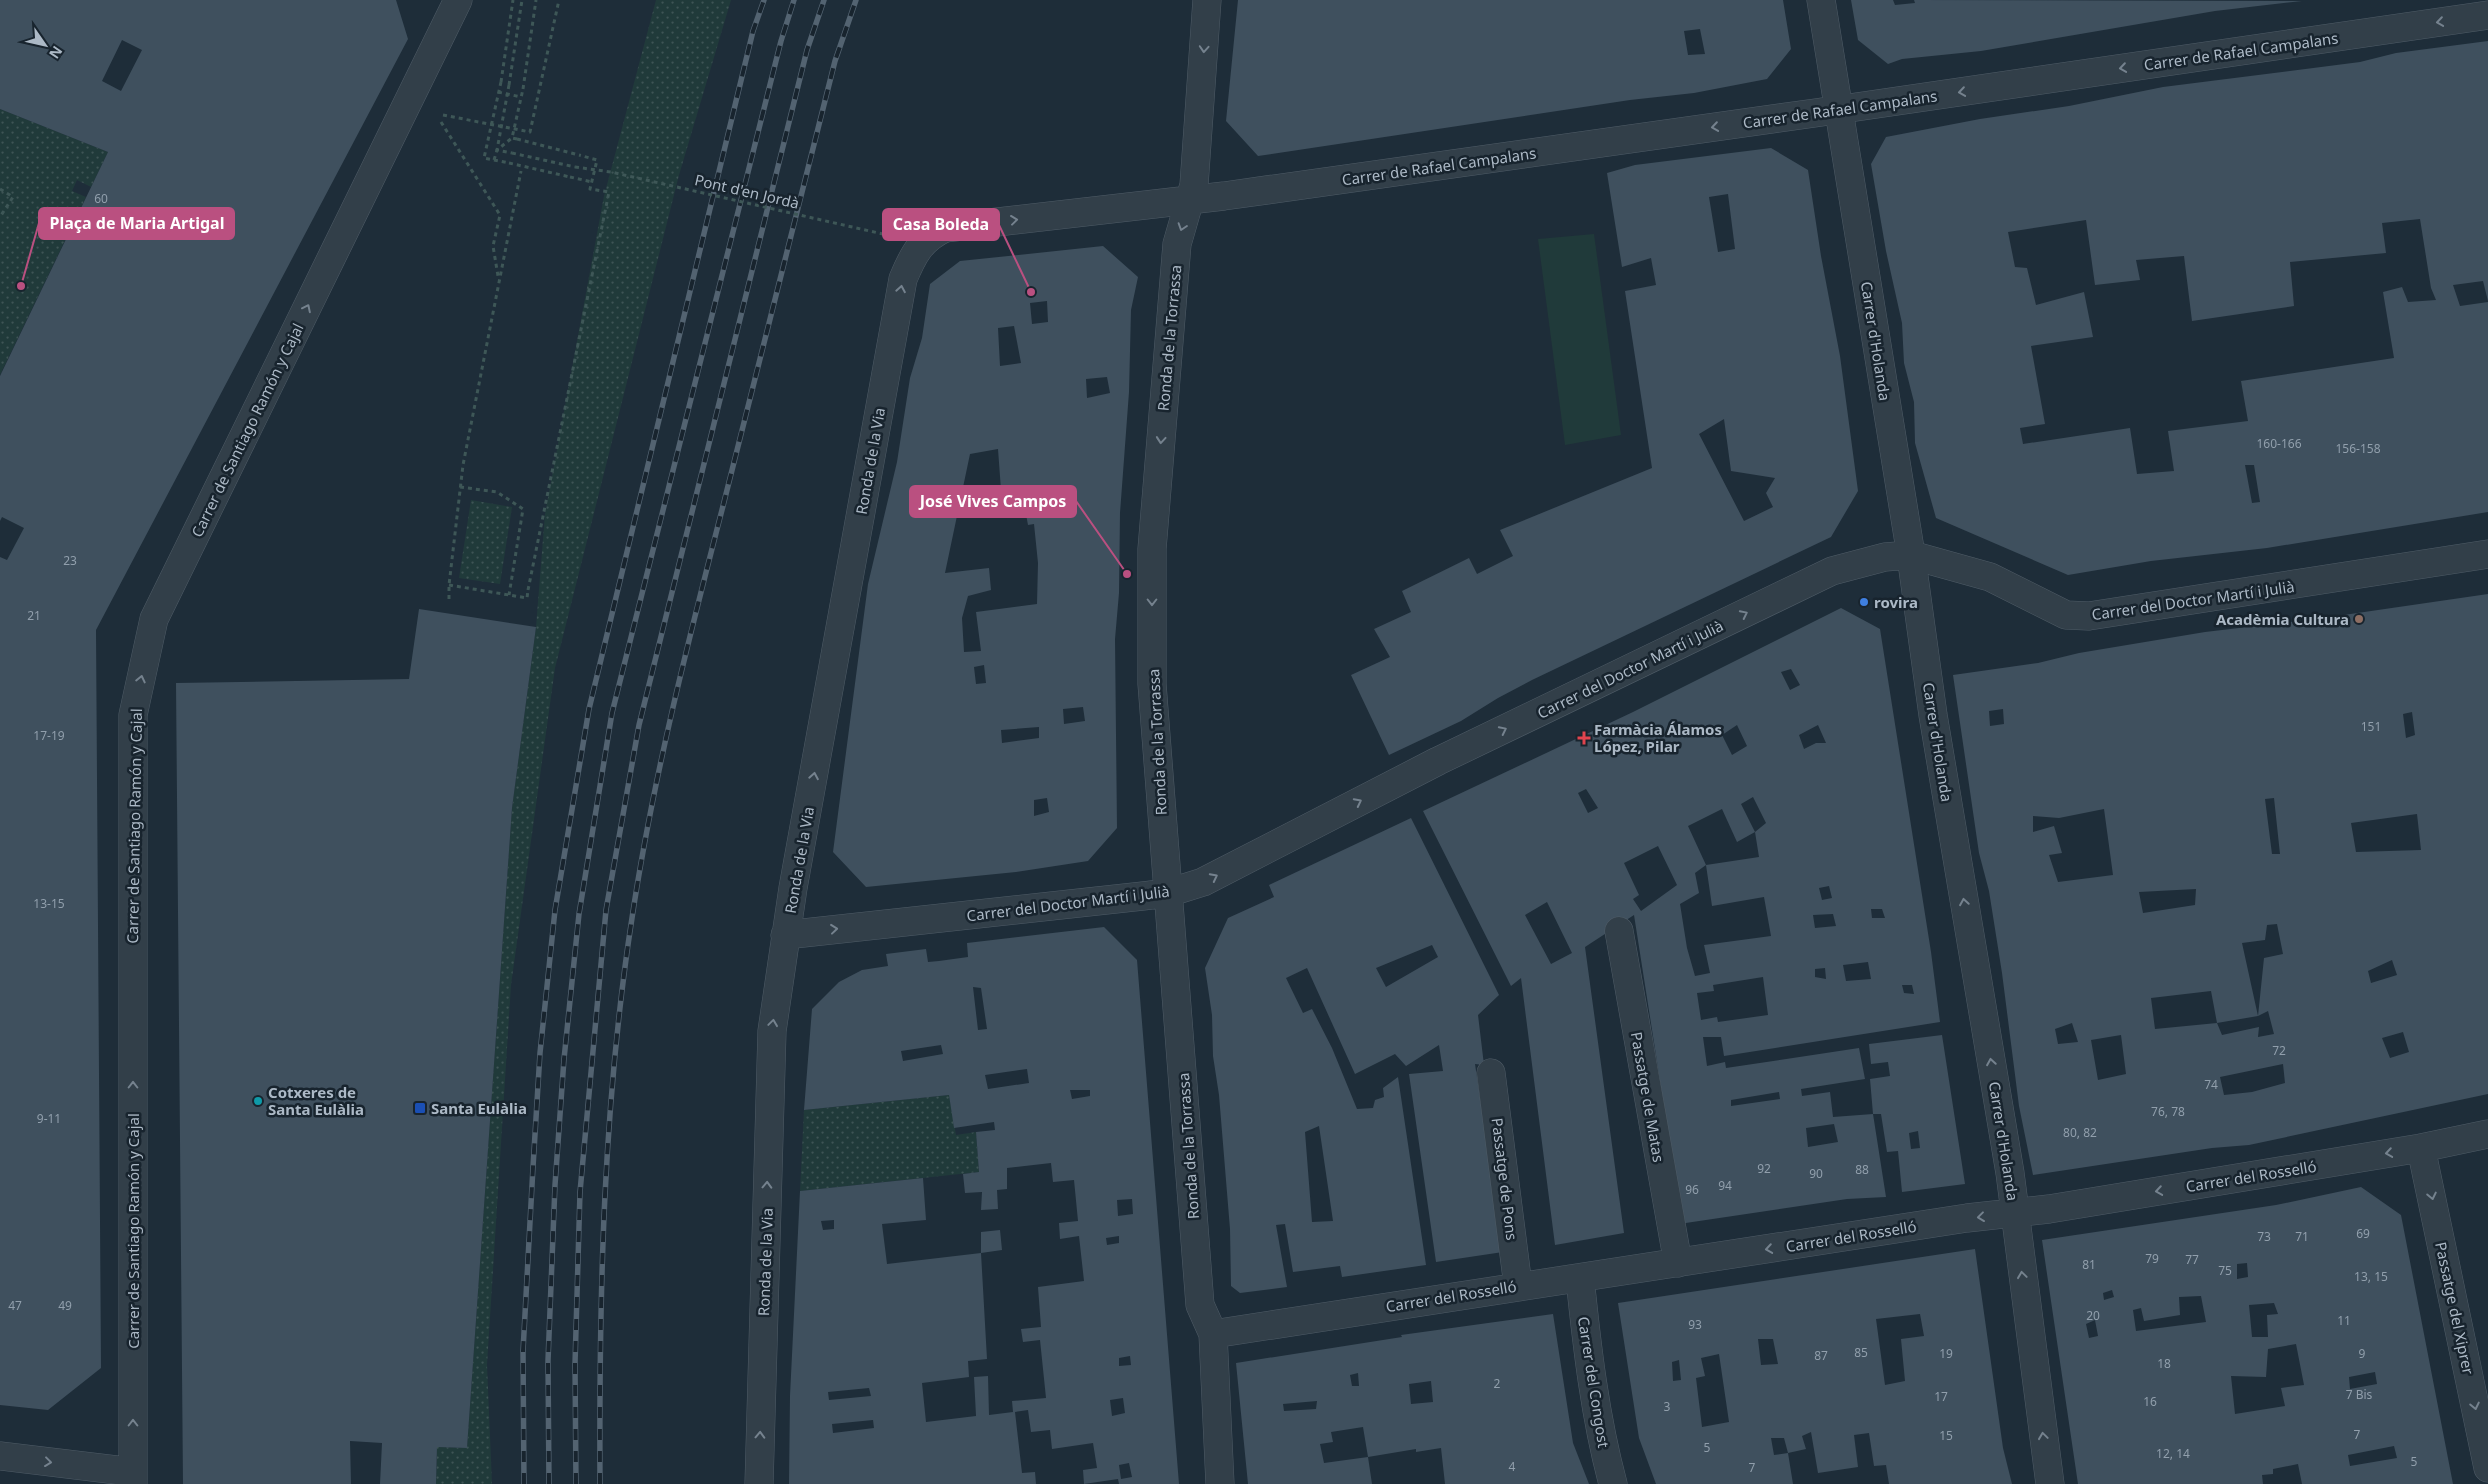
<svg xmlns="http://www.w3.org/2000/svg" width="2488" height="1484" viewBox="0 0 2488 1484" font-family="'Noto Sans',sans-serif">
<defs>
<pattern id="green-dots" width="8" height="8" patternUnits="userSpaceOnUse" patternTransform="scale(1.25)"><rect width="8" height="8" fill="#203a3a"/><path d="M2 2h.1M6 6h.1" fill="none" stroke="#3e5455" stroke-width="1.8" stroke-linecap="round"/></pattern>
</defs>
<rect width="100%" height="100%" fill="#1e2d39"/>
<path fill="url(#green-dots)" d="M656,0H731L679,175L555,668L511,985L487,1365L492,1484H436L437,1447L467,1448L512,808L536,627L545,514L604,196Z
M0,109L108,152L91,187L77,180L72,191L86,197L0,375Z
M471,500L512,507L500,584L459,578Z
M949,1095L956,1135L976,1132L979,1172L800,1191L804,1110Z"/>
<path fill="#203a3a" d="M1594,234L1621,435L1565,445L1538,239Z"/>
<path fill="#3f505e" fill-rule="evenodd" d="M0,0H396L408,39L96,630L101,1368L48,1410L0,1405V557L7,560L24,528L2,517L0,521V376L108,152L0,109ZM122,40L142,50L121,91L102,81Z
M1238,0H1783L1791,49L1767,79L1694,93L1630,100L1258,156L1226,121ZM1700,29L1705,54L1688,55L1684,31Z
M1851,0H1893L1895,5L1915,3L1914,0L2302,1L2215,11L1981,51L1902,59L1888,64L1858,40Z
M2488,41V301L2483,281L2453,285L2460,306L2488,302V512L2267,548L2151,561L2068,575L1936,518L1915,443L1914,402L1904,363L1902,323L1886,251L1871,164L1886,137L1980,119L2069,106L2163,87L2360,62L2396,53ZM2420,219L2431,288L2436,300L2408,302L2402,287L2383,292L2394,358L2241,381L2248,421L2168,431L2174,471L2137,474L2130,428L2023,444L2020,428L2045,424L2031,346L2093,337L2084,292L2036,305L2027,268L2015,267L2008,232L2086,220L2095,285L2140,280L2136,260L2184,256L2192,321L2294,306L2290,262L2386,253L2382,223ZM2245,465H2254L2260,502L2252,503Z
M1771,148L1808,170L1821,256L1840,356L1858,491L1831,537L1532,680L1498,698L1461,721L1389,755L1351,675L1390,657L1374,629L1411,612L1402,591L1469,558L1477,574L1513,556L1500,530L1652,468L1625,291L1656,285L1651,258L1622,267L1607,173L1635,165ZM1728,194L1735,249L1718,252L1709,197ZM1724,419L1731,471L1775,478L1766,493L1773,507L1744,521L1699,434Z
M1103,246L1138,277L1131,310L1129,392L1120,513L1119,593L1115,639L1117,828L1088,861L1016,872L866,887L833,852L868,584L897,462L910,378L922,338L930,284L960,261ZM1047,301L1048,322L1032,324L1030,303ZM1014,326L1021,363L1000,366L998,328ZM1107,377L1110,393L1087,398L1086,379ZM998,449L1001,490L1021,487L1028,525L1034,524L1038,563L1037,604L976,612L981,651L964,652L962,618L968,596L991,590L989,568L945,573L970,454ZM984,665L986,683L976,684L974,667ZM1083,707L1085,721L1064,724L1063,709ZM1039,727V738L1002,743L1001,730ZM1047,798L1049,812L1034,816V800Z
M2488,594V1094L2249,1145L2212,1148L2033,1175L2019,1106L2002,973L1989,891L1979,853L1953,675L2038,663L2079,653L2205,632L2323,618ZM2003,709L2004,724L1990,726L1989,711ZM2412,712L2415,735L2406,738L2403,714ZM2274,798L2280,854H2272L2265,799ZM2104,809L2113,875L2058,882L2049,855L2062,853L2054,826L2033,832V816L2059,818ZM2417,814L2421,850L2356,852L2351,823ZM2196,889L2195,905L2143,913L2139,892ZM2277,924L2283,954L2264,958L2258,1016L2268,1011L2274,1034L2258,1037L2259,1027L2222,1035L2217,1023L2155,1029L2151,998L2211,991L2217,1023L2258,1016L2242,943L2265,940L2267,925ZM2392,960L2397,975L2371,983L2368,971ZM2072,1023L2078,1042L2058,1044L2055,1029ZM2403,1032L2409,1052L2390,1058L2382,1038ZM2121,1035L2126,1074L2098,1080L2091,1040ZM2283,1064L2285,1083L2252,1092L2224,1095L2220,1077Z
M1841,608L1880,629L1931,952L1940,1022L1724,1056L1721,1037H1703L1707,1066L1725,1062L1726,1068L1859,1048L1865,1079L1801,1089L1802,1096L1830,1092L1833,1117L1873,1114L1886,1197L1847,1199L1679,1224L1661,1087L1634,915L1585,947L1624,1233L1555,1245L1521,978L1511,986L1423,811L1633,712ZM1791,669L1800,685L1790,690L1781,672ZM1737,725L1747,746L1732,755L1722,735ZM1818,725L1826,743H1816L1804,749L1799,735ZM1586,789L1598,808L1588,813L1578,793ZM1753,797L1766,823L1755,832L1759,857L1706,865L1712,906L1764,897L1771,936L1704,945L1710,973L1695,976L1687,948L1680,904L1699,893L1695,873L1706,865L1688,826L1722,809L1737,842L1755,832L1741,804ZM1658,846L1677,885L1641,911L1633,899L1639,895L1624,863ZM1829,886L1832,898L1822,900L1819,888ZM1547,902L1572,953L1551,964L1525,915ZM1871,909H1882L1885,918H1872ZM1833,914L1836,926L1815,928L1813,915ZM1868,962L1871,979L1846,981L1843,965ZM1825,968L1826,979L1815,977V969ZM1763,977L1768,1015L1718,1022L1717,1017L1701,1020L1697,993L1714,991L1713,985ZM1902,985H1912L1914,994L1904,993ZM1779,1092L1780,1099L1731,1106V1100ZM1834,1124L1838,1142L1808,1147L1806,1128Z
M419,609L536,627L512,808L467,1448L437,1447L436,1484H380L382,1443L350,1441L351,1484H183L176,683L409,679Z
M1411,818L1499,995L1478,1015L1484,1065L1475,1064L1503,1252L1436,1262L1409,1074L1443,1071L1439,1045L1406,1066L1395,1054L1355,1074L1307,968L1286,978L1303,1013L1312,1009L1332,1048L1357,1109L1373,1108L1375,1100L1384,1097L1383,1088L1398,1077L1426,1265L1342,1277L1340,1266L1293,1272L1285,1224L1276,1225L1287,1287L1240,1293L1231,1286L1230,1229L1219,1095L1213,1056L1212,1015L1205,968L1228,918L1274,897L1269,885ZM1432,945L1438,957L1386,987L1376,968ZM1319,1126L1333,1221L1312,1222L1305,1132Z
M1104,927L1137,960L1179,1484H1119L1118,1479L1084,1484L1083,1470L1097,1468L1093,1443L1052,1449L1050,1430L1031,1432L1028,1410L1015,1412L1022,1473L1035,1472L1036,1484H789L790,1396L800,1191L923,1178L926,1220L882,1224L887,1264L981,1253L987,1359L968,1361L969,1377L922,1383L926,1422L976,1416L974,1377L988,1376L989,1415L1013,1412L1012,1401L1046,1398L1040,1340L1023,1342L1021,1329L1041,1327L1038,1287L1084,1281L1079,1236L1060,1239L1059,1223L1078,1221L1074,1180L1053,1182L1051,1163L1007,1168V1189L997,1190L998,1209L981,1210L982,1192L965,1193L963,1174L979,1172L976,1132L995,1130L994,1122L954,1128L949,1095L804,1110L812,1009L839,982L862,970L888,966L886,954L926,949L928,962L939,961L968,957L967,943ZM973,987L981,988L987,1029L978,1030ZM941,1045L943,1054L903,1061L901,1051ZM1027,1069L1029,1083L988,1089L985,1075ZM1070,1090H1090V1096L1072,1099ZM1132,1199L1133,1214L1118,1216L1117,1200ZM834,1220V1229L823,1230L821,1221ZM1119,1236V1243L1107,1245L1106,1238ZM1130,1356L1131,1365L1119,1366V1358ZM869,1388L871,1396L829,1400L828,1392ZM1123,1398L1125,1413L1112,1416L1110,1400ZM873,1420L874,1428L833,1433L832,1424ZM1129,1463L1132,1477L1121,1479L1119,1465Z
M1942,1035L1965,1184L1902,1192L1898,1151L1887,1152L1881,1114H1873L1870,1079L1890,1076L1888,1062L1871,1064L1869,1044ZM1918,1131L1920,1148L1911,1149L1909,1133Z
M2361,1187L2401,1215L2453,1484H2302L2298,1464L2273,1469V1474L2262,1475L2263,1484H2078L2042,1240L2276,1205ZM2247,1263L2248,1277L2237,1279V1264ZM2112,1290L2114,1297L2104,1300L2103,1293ZM2201,1296L2206,1322L2136,1331L2133,1310L2141,1308L2144,1321L2180,1315L2179,1297ZM2274,1303L2278,1314L2267,1315L2268,1337H2252L2249,1305ZM2095,1320L2098,1336L2089,1338L2086,1324ZM2296,1344L2304,1385L2281,1388L2285,1406L2235,1414L2231,1376L2266,1377L2268,1349ZM2375,1372L2377,1384L2350,1389L2349,1377ZM2394,1446L2397,1458L2350,1466L2348,1455Z
M1000,1230L1002,1250L981,1253V1232Z
M1975,1249L2003,1448L2012,1484H1889L1886,1465L1874,1466L1869,1433L1854,1435L1858,1467L1818,1473L1811,1432L1802,1436L1806,1449L1788,1453L1784,1438H1771L1774,1455L1788,1453L1793,1484H1656L1639,1438L1618,1303ZM1920,1314L1924,1336L1901,1339L1905,1381L1885,1385L1876,1319ZM1758,1339H1773L1778,1364L1761,1365ZM1719,1354L1729,1422L1702,1427L1696,1378L1705,1376L1701,1358ZM1679,1360L1681,1380L1673,1381L1672,1362Z
M1553,1314L1573,1443L1589,1484H1445L1441,1448L1416,1452V1449L1368,1457L1363,1427L1331,1432L1333,1442L1320,1444L1324,1463L1368,1457L1372,1484H1248L1236,1363L1402,1337L1401,1335ZM1358,1373L1359,1386H1352L1350,1375ZM1431,1381L1433,1402L1411,1404L1409,1384ZM1317,1401L1316,1409L1284,1411L1283,1404Z"/>
<g fill="none" stroke-linecap="round" stroke-linejoin="round">
<g stroke="#4f5c67" stroke-width="29">
<path id="street" d="M1207,0L1194,185L1177,244L1152,549V684L1200,1305L1213,1334L1220,1484
M1821,0L1911,555L1933,715L2010,1173L2050,1484
M1619,931L1678,1263
M785,935L1143,896L1168,893L1203,882L1438,761L1832,571L1885,557L1911,555L1990,577L2066,615L2089,616L2488,554
M1491,1073L1518,1286
M2421,1148L2488,1468
M1580,1278C1587,1347 1595,1417 1613,1484
M1213,1334L1967,1218L2049,1209L2421,1148L2488,1134
M0,1456L133,1472
M133,1484V715L154,619L458,0
M759,1484L772,1031L793,888L903,279C913,255 921,239 945,228L1224,196L1815,113L2488,15"/>
</g>
<path stroke="#3e5757" stroke-width="3" stroke-dasharray="4 4" stroke-linecap="butt" d="M501,82L513,0
M509,85L522,0
M523,89L536,0
M498,92L521,97
M443,115L530,132L559,0
M441,122L500,215L493,246L498,276
M517,139L579,155
M512,153L575,167
M494,160L497,150L512,138
M509,163L570,177
M0,189L13,197L0,217
M460,487L497,492L523,509L509,595
M449,585L527,598L528,590
M449,599V585L463,465L521,171"/>
<use href="#street" stroke="#323f49" stroke-width="28"/>
<g stroke="#536371" stroke-width="5.5">
<path id="rail" d="M524,1484L523,1351L533,1167L540,1053L555,910L589,709L753,31L764,0
M549,1484L548,1361L555,1185L564,1059L579,914L612,713L781,41L794,0
M576,1484L575,1364L580,1192L606,910L639,725L807,50L824,0
M600,1484C599,1295 603,1105 632,918C653,778 688,642 723,506C760,358 798,209 835,61L856,0"/>
</g>
<use href="#rail" stroke="#18242e" stroke-width="4" stroke-dasharray="11" stroke-linecap="butt"/>
<path stroke="#3e5757" stroke-width="3" stroke-dasharray="4 4" stroke-linecap="butt" d="M501,82L484,158L509,163
M509,85L497,150L512,153
M517,139L512,138L523,89
M575,167L611,172L896,237
M570,177L592,182
M528,590L609,192L590,189L597,160L579,155"/>
</g>
<defs><path id="oneway-chevron" d="M-2-3.5L2.5 0L-2 3.5" fill="none" stroke-width="1.6" stroke-linecap="round" stroke-linejoin="round" transform="scale(1.25)"/></defs>
<g stroke="#75828e">
<use href="#oneway-chevron" transform="translate(2440 22) rotate(172)"/>
<use href="#oneway-chevron" transform="translate(1204 49) rotate(94)"/>
<use href="#oneway-chevron" transform="translate(2123 68) rotate(172)"/>
<use href="#oneway-chevron" transform="translate(1962 92) rotate(172)"/>
<use href="#oneway-chevron" transform="translate(1715 127) rotate(172)"/>
<use href="#oneway-chevron" transform="translate(1014 220) rotate(-7)"/>
<use href="#oneway-chevron" transform="translate(1182 227) rotate(108)"/>
<use href="#oneway-chevron" transform="translate(901 289) rotate(-80)"/>
<use href="#oneway-chevron" transform="translate(307 308) rotate(-64)"/>
<use href="#oneway-chevron" transform="translate(1161 440) rotate(95)"/>
<use href="#oneway-chevron" transform="translate(1152 602) rotate(90)"/>
<use href="#oneway-chevron" transform="translate(1744 614) rotate(-26)"/>
<use href="#oneway-chevron" transform="translate(141 679) rotate(-77)"/>
<use href="#oneway-chevron" transform="translate(1503 730) rotate(-26)"/>
<use href="#oneway-chevron" transform="translate(814 776) rotate(-80)"/>
<use href="#oneway-chevron" transform="translate(1358 802) rotate(-27)"/>
<use href="#oneway-chevron" transform="translate(1214 877) rotate(-27)"/>
<use href="#oneway-chevron" transform="translate(1964 902) rotate(-99)"/>
<use href="#oneway-chevron" transform="translate(834 929) rotate(-6)"/>
<use href="#oneway-chevron" transform="translate(773 1023) rotate(-82)"/>
<use href="#oneway-chevron" transform="translate(1991 1062) rotate(-99)"/>
<use href="#oneway-chevron" transform="translate(133 1085) rotate(-90)"/>
<use href="#oneway-chevron" transform="translate(2389 1153) rotate(171)"/>
<use href="#oneway-chevron" transform="translate(767 1185) rotate(-88)"/>
<use href="#oneway-chevron" transform="translate(2159 1191) rotate(171)"/>
<use href="#oneway-chevron" transform="translate(2432 1196) rotate(78)"/>
<use href="#oneway-chevron" transform="translate(1981 1217) rotate(173)"/>
<use href="#oneway-chevron" transform="translate(1769 1249) rotate(171)"/>
<use href="#oneway-chevron" transform="translate(2022 1275) rotate(-98)"/>
<use href="#oneway-chevron" transform="translate(2475 1406) rotate(78)"/>
<use href="#oneway-chevron" transform="translate(133 1423) rotate(-90)"/>
<use href="#oneway-chevron" transform="translate(760 1435) rotate(-88)"/>
<use href="#oneway-chevron" transform="translate(2043 1436) rotate(-98)"/>
<use href="#oneway-chevron" transform="translate(48 1462) rotate(7)"/>
</g>
<circle fill="#3f7fe0" stroke="#18242e" stroke-width="2" cx="1864" cy="602" r="5"/>
<circle fill="#8d6e63" stroke="#18242e" stroke-width="2" cx="2359" cy="619" r="5"/>
<path fill="#e0444e" stroke="#18242e" stroke-width="2" d="M1581.5 730.5h5v5h5v5h-5v5h-5v-5h-5v-5h5z"/>
<circle fill="#0f9aa8" stroke="#18242e" stroke-width="2" cx="258" cy="1101" r="5"/>
<rect fill="#1a4fb4" stroke="#18242e" stroke-width="2" x="414" y="1102" width="12" height="12" rx="2.5"/>
<g text-anchor="middle" dominant-baseline="central" stroke-width="5" stroke-linejoin="round" paint-order="stroke">
<g font-size="12" fill="#919fac">
<text x="101" y="198">60</text>
<text x="2279" y="443">160-166</text>
<text x="2358" y="448">156-158</text>
<text x="70" y="560">23</text>
<text x="34" y="615">21</text>
<text x="2371" y="726">151</text>
<text x="49" y="735">17-19</text>
<text x="49" y="903">13-15</text>
<text x="2279" y="1050">72</text>
<text x="2211" y="1084">74</text>
<text x="2168" y="1111">76, 78</text>
<text x="49" y="1118">9-11</text>
<text x="2080" y="1132">80, 82</text>
<text x="1764" y="1168">92</text>
<text x="1862" y="1169">88</text>
<text x="1816" y="1173">90</text>
<text x="1725" y="1185">94</text>
<text x="1692" y="1189">96</text>
<text x="2363" y="1233">69</text>
<text x="2264" y="1236">73</text>
<text x="2302" y="1236">71</text>
<text x="2152" y="1258">79</text>
<text x="2192" y="1259">77</text>
<text x="2089" y="1264">81</text>
<text x="2225" y="1270">75</text>
<text x="2371" y="1276">13, 15</text>
<text x="15" y="1305">47</text>
<text x="65" y="1305">49</text>
<text x="2093" y="1315">20</text>
<text x="2344" y="1320">11</text>
<text x="1695" y="1324">93</text>
<text x="1861" y="1352">85</text>
<text x="1946" y="1353">19</text>
<text x="2362" y="1353">9</text>
<text x="1821" y="1355">87</text>
<text x="2164" y="1363">18</text>
<text x="1497" y="1383">2</text>
<text x="2359" y="1394">7 Bis</text>
<text x="1941" y="1396">17</text>
<text x="2150" y="1401">16</text>
<text x="1667" y="1406">3</text>
<text x="2357" y="1434">7</text>
<text x="1946" y="1435">15</text>
<text x="1707" y="1447">5</text>
<text x="2173" y="1453">12, 14</text>
<text x="2414" y="1461">5</text>
<text x="1512" y="1466">4</text>
<text x="1752" y="1467">7</text>
</g>
<g font-size="15" fill="#acb9c6" stroke="#18242e">
<text transform="translate(2241 51) rotate(-8)">Carrer de Rafael Campalans</text>
<text transform="translate(1840 109) rotate(-8)">Carrer de Rafael Campalans</text>
<text transform="translate(1439 166) rotate(-8)">Carrer de Rafael Campalans</text>
<text transform="translate(747 191) rotate(13)">Pont d'en Jordà</text>
<text transform="translate(1169 338) rotate(-85)">Ronda de la Torrassa</text>
<text transform="translate(1876 341) rotate(81)">Carrer d'Holanda</text>
<text transform="translate(247 430) rotate(-64)">Carrer de Santiago Ramón y Cajal</text>
<text transform="translate(870 461) rotate(-80)">Ronda de la Via</text>
<text transform="translate(2193 600) rotate(-8)">Carrer del Doctor Martí i Julià</text>
<text transform="translate(1630 669) rotate(-26)">Carrer del Doctor Martí i Julià</text>
<text transform="translate(1157 742) rotate(-93)">Ronda de la Torrassa</text>
<text transform="translate(1938 742) rotate(81)">Carrer d'Holanda</text>
<text transform="translate(134 826) rotate(-89)">Carrer de Santiago Ramón y Cajal</text>
<text transform="translate(799 860) rotate(-80)">Ronda de la Via</text>
<text transform="translate(1068 903) rotate(-7)">Carrer del Doctor Martí i Julià</text>
<text transform="translate(1648 1097) rotate(80)">Passatge de Matas</text>
<text transform="translate(2004 1141) rotate(81)">Carrer d'Holanda</text>
<text transform="translate(1188 1146) rotate(-94)">Ronda de la Torrassa</text>
<text transform="translate(2251 1176) rotate(-9)">Carrer del Rosselló</text>
<text transform="translate(1505 1179) rotate(83)">Passatge de Pons</text>
<text transform="translate(133 1231) rotate(-90)">Carrer de Santiago Ramón y Cajal</text>
<text transform="translate(1851 1236) rotate(-9)">Carrer del Rosselló</text>
<text transform="translate(765 1262) rotate(-88)">Ronda de la Via</text>
<text transform="translate(1451 1296) rotate(-9)">Carrer del Rosselló</text>
<text transform="translate(2455 1308) rotate(78)">Passatge del Xiprer</text>
<text transform="translate(1594 1382) rotate(81)">Carrer del Congost</text>
</g>
<g font-size="15" font-weight="bold" fill="#acb9c6" stroke="#18242e" text-anchor="start">
<text x="1874" y="602">rovira</text>
<text x="2349" y="619" text-anchor="end">Acadèmia Cultura</text>
<text x="1594" y="729">Farmàcia Álamos<tspan x="1594" dy="17">López, Pilar</tspan></text>
<text x="268" y="1092">Cotxeres de<tspan x="268" dy="17">Santa Eulàlia</tspan></text>
<text x="431" y="1108">Santa Eulàlia</text>
</g>
</g>
<path fill="none" stroke="#ba5080" stroke-width="2" d="M21 286L39 223M1031 292L999 225M1127 574L1076 501"/>
<g fill="#ba5080" stroke="#18242e" stroke-width="2">
<circle cx="21" cy="286" r="5"/>
<circle cx="1031" cy="292" r="5"/>
<circle cx="1127" cy="574" r="5"/>
</g>
<g fill="#ba5080" stroke="#ba5080" stroke-width="2">
<rect x="39" y="208" width="195" height="31" rx="5"/>
<rect x="883" y="209" width="116" height="31" rx="5"/>
<rect x="910" y="486" width="166" height="31" rx="5"/>
</g>
<g font-size="16" text-anchor="middle" font-weight="bold" fill="#fff">
<text x="137" y="229">Plaça de Maria Artigal</text>
<text x="941" y="230">Casa Boleda</text>
<text x="993" y="507">José Vives Campos</text>
</g>
<g transform="translate(45 45) rotate(124)" stroke="#18242e" stroke-width="4" paint-order="stroke">
<path d="M0-4L9 19L0 12L-9 19Z" fill="#acb9c6"/>
<text y="-8" font-size="14" font-weight="bold" text-anchor="middle" fill="#acb9c6">N</text>
</g>
</svg>
